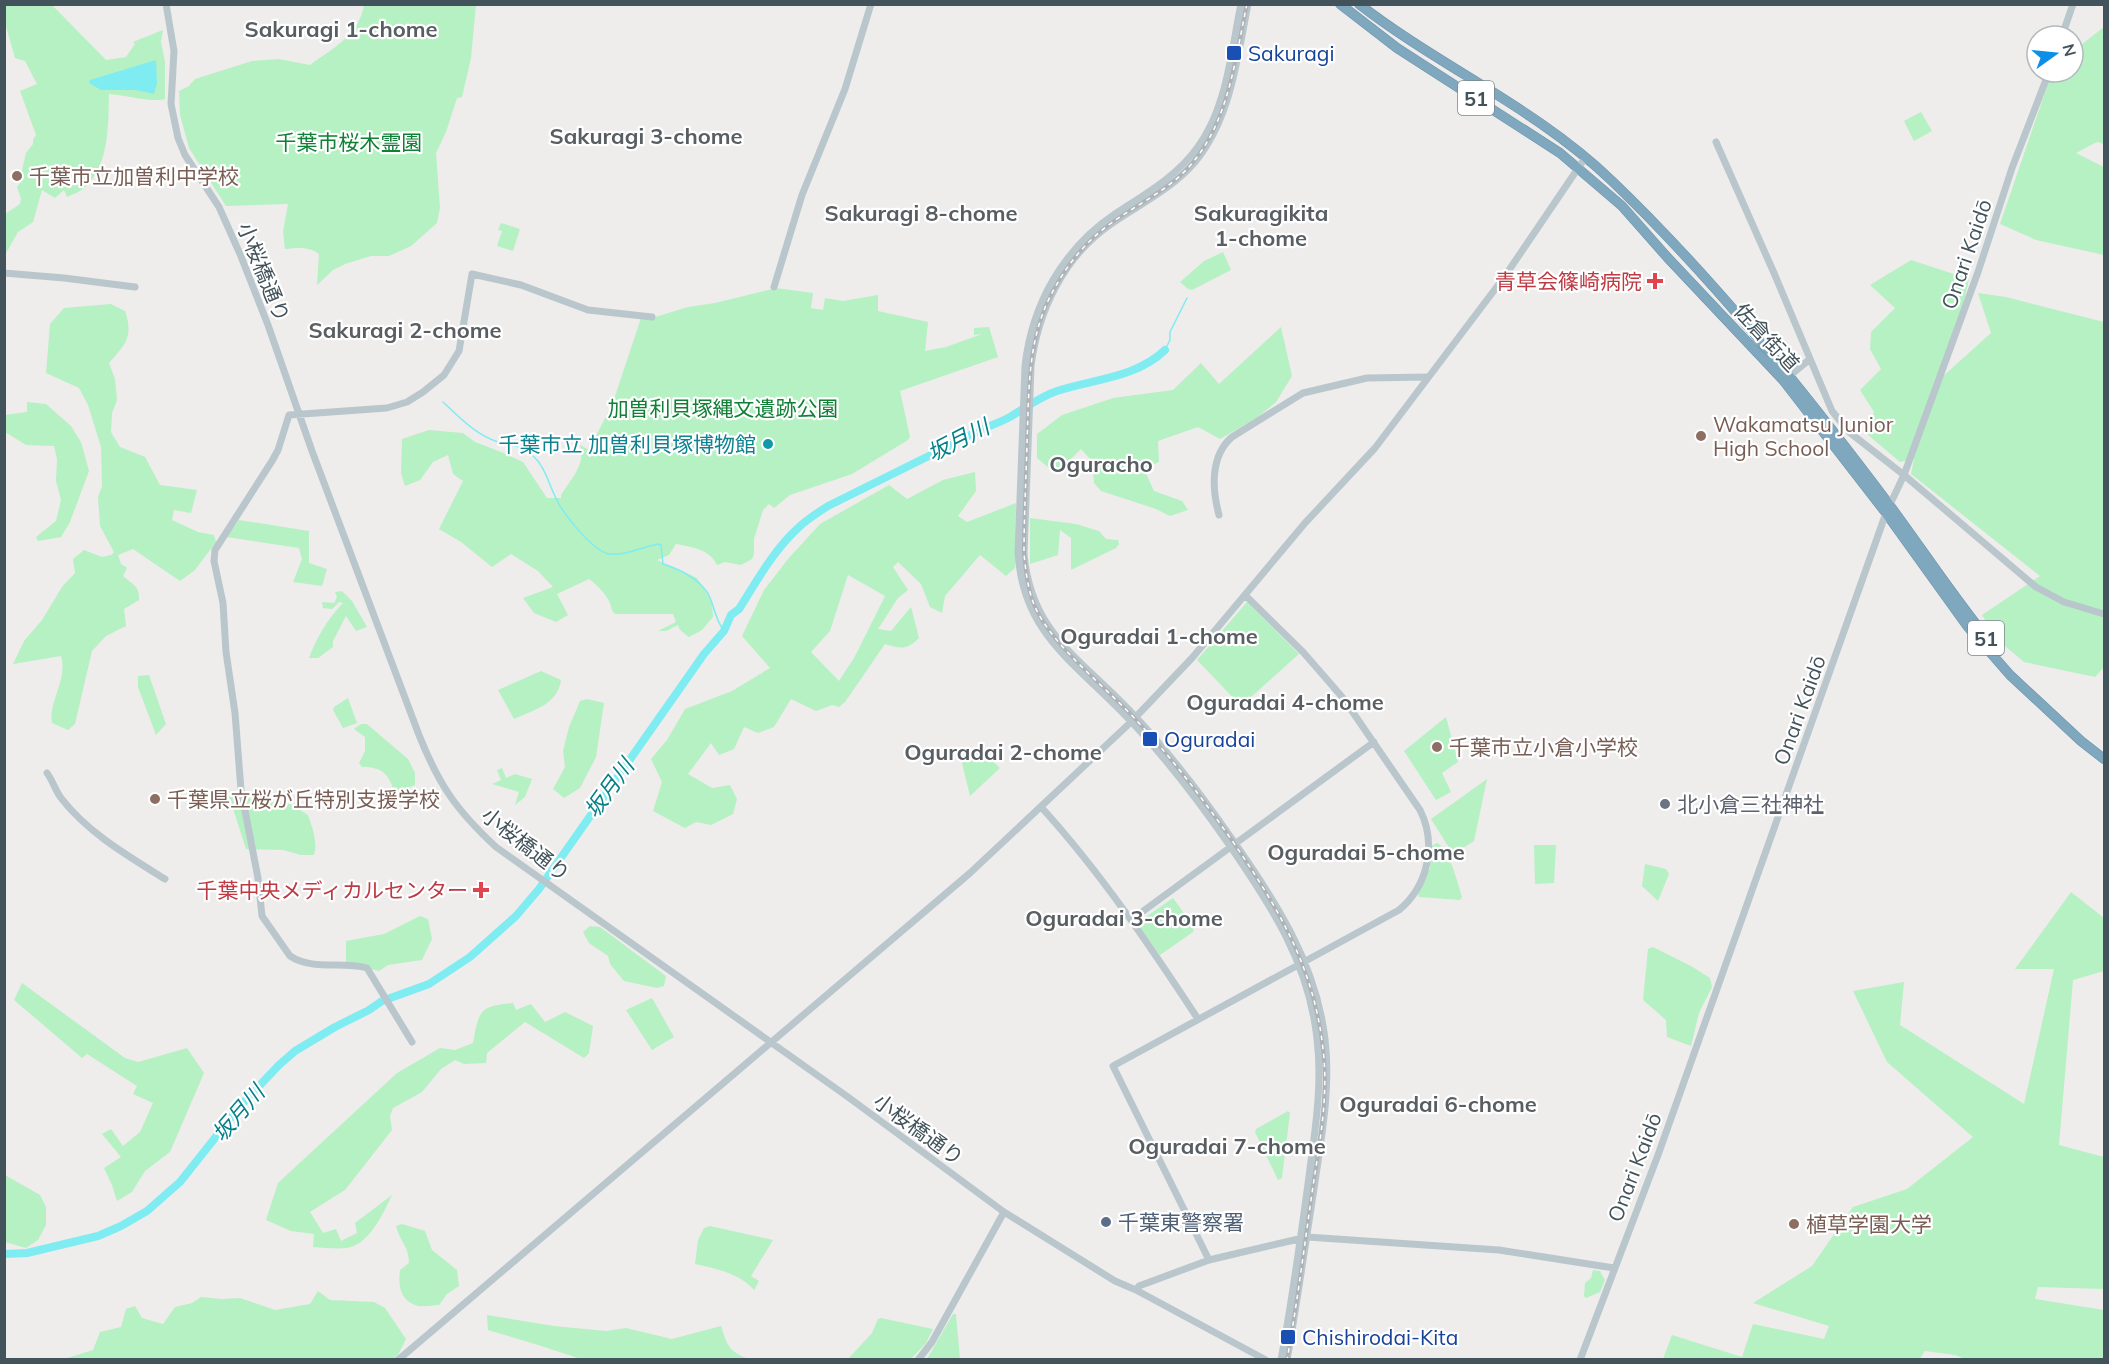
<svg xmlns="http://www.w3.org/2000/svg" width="2109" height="1364" viewBox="0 0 2109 1364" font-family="Mulish,'Noto Sans JP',sans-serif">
<rect width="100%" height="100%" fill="#efecec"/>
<path fill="#b5f1c3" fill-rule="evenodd" d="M5,5H52L106,60L126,57L135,44L133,42L163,30L161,42L165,62V99C154,103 124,95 109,94C108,125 110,165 84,188C80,192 73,194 67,197L64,190L55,198L42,190L33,222L18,232L5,255V214L20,204L21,199L17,187L23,179L22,170L26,153L33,144V139L36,135L20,91L37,84L25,61L15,58L5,23Z
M364,5H476L471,58L462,97L457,98L446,132L436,153L440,208L437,223L411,246L389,256H371L345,264L333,270L317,285L319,254C308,246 297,248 285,249L283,232L288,204L226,206L189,148L180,115L179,91L189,86L195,79L252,61L279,59L310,65C333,48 359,35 364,5Z
M2104,27V144L2097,142L2076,153L2104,167V255L2036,240L2000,224L2052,72H2073V51Z
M1921,112L1932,131L1914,141L1904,121Z
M501,223L520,229L513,251L497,246L502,231L498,230Z
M1223,252L1231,270L1192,290L1188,289L1180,282L1204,261Z
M1911,260L1969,279L1958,327L1941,378L1991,333L1978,293L2006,297L2104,322V667L2095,677L2024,662L1999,641L1982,615L2040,576L1911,474L1914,459L1900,462L1867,434L1874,412L1860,390L1881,369L1870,349L1871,332L1895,308L1870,285Z
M776,288L813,293L811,308L823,310L825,298L843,301L878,295V311L928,322L925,351L946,347L982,334L974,335V328L989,327L998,357L900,391L910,437L908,440L852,474L790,495L774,508L769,504L763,510L754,539V554L752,559L741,565L725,562L717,565C710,549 691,547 676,544L669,555L657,560L697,578L712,602L713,617L702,630L689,637L680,630L678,625L666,631H658L676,622L673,614H615C610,609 612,607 609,601C605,593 596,584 589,579L557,594L568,615L556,622L534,613L523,598L553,587L538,571L511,554L492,567L461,542L439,529L463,481L453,474L448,455L433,462L420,480L405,486L401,473L402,439L429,430L463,433L475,442L501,452L523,462L547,498H561V495C571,479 586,465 580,445L589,450L613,402L641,318H652L688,307L715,303Z
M111,304L125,311C134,337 125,345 109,363L115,379L117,400L112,413L111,432L120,447L145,457L160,485L197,490L191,513L174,510L172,520L198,532L214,535L216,542L195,570L180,581L133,549L118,555L121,564L127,568L123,576C132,584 140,586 139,600L124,609L126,626L106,636L92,651L75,724L68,730L52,723C48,701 68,681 61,656L13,664L24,641L42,620L62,587L75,573L73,559L84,550L102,557L111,555L114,552L100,526L98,497L102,486L101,447L88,405L79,388L46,373L50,324L64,308Z
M1281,327L1292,376L1276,402L1258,417L1220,439L1198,427L1158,441L1159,462L1144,469L1154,491L1182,501L1188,510L1170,516L1156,509L1101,491L1094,483L1092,461L1081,449L1056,474L1037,458V434L1062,415L1113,398L1173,390L1201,363L1219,384Z
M27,402L46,404L71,426L81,442L89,471L70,522L61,537L38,541L36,537L56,521L61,500L56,481L57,459L54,446L26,445L5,432V415L27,412Z
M975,472L976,491L958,516L967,522L1016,503L1015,568L1006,576L980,555L945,596L942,613L930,607L921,584L898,562L893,567L908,590L898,598L878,629L891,631L911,607L919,638C907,650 901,649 885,644L845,702L839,707L832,705L816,711L791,699L774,727L758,733L744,727L734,749L719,755L711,743L688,774L712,788L730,785L737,799L733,814L711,825L696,822L685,828L653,811L662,782L651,759L667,740L685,709L732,691L770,668L742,636L764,590L788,559L820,524L889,485L907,499L943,480ZM848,575L885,596L854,658L839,681L811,652L830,631Z
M1030,518L1076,524L1099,531L1106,539L1118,540L1119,544L1116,548L1071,570V538L1060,530L1058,555L1030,564Z
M239,520L309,531V563L327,569L322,586L293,582L302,559L299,548L227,537Z
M342,591L352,601L367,627L356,631L346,616L333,641V647L318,658H309C316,639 328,618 343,603L339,602L332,609L323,608L322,602L334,603L337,597L335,592Z
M1247,602L1299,654L1241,706L1197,660Z
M541,671L561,680C558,704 534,710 514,719L498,690Z
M149,675L166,724L156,735L138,687V676Z
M348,698L357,723L343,728L333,710L334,707Z
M587,699L604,703L596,757L580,788L564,798L553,789L565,767L563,751L569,727L580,701Z
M1446,717L1458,762L1442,773L1451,792L1436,800L1404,751Z
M361,724H367L408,759L415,773V785L395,794C389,774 383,767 362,767L359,763L365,751V737L354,729Z
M980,749L1000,768L970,796L962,763Z
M502,768L506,778L515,774L532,779L525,797L515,805L519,792L492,784L501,780L497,770Z
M1487,779L1474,841L1453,854L1431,819Z
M229,796L290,804L308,815C312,827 318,842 314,855H301L283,850L246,849Z
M1437,843C1449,848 1458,884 1462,897L1460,900L1419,897L1418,894L1430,868L1432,846Z
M1534,845H1556L1554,883L1535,884Z
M1645,864L1666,869L1669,874L1658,901L1642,886Z
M2071,892L2104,918V971L2073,980L2059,1145L2104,1157V1289L2038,1287L2035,1299L2104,1310V1359H1965L1955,1355L1925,1351L1919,1360L1663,1359L1672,1335L1742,1357L1753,1324L1824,1339L1829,1326L1753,1303L1812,1266L1853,1207L1907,1189L1973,1137L1887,1062L1853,991L1904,982L1900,1025L2024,1104L2054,969H2015Z
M1173,898L1194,927L1193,932L1160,955L1139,926L1140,921Z
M420,916L428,919L432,939L422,960L388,965L379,971L346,963V941L384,934Z
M590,926L600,927L666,976L664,986L657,988L624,981L610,964L608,956L589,943L583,932Z
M1653,947L1691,966L1710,978L1712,987L1699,1013L1691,1046L1667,1037L1666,1020L1643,1000L1648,949Z
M22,983L125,1058L138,1062L187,1048L204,1073L170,1152L145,1171L132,1192L117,1201L112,1185L104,1168L121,1157L102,1134L111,1129L123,1146L140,1132L153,1103L133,1094L137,1086L87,1054L82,1058L14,1000Z
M652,998L674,1037L652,1050L626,1010Z
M513,1003L516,1010L531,1004L545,1022L565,1012L593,1026L589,1053L584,1058L525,1022L487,1053L486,1063L464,1064L455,1060L441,1069L422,1092L393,1108L390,1116L392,1130L345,1190L310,1212L323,1233L336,1229L341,1241L357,1233L355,1223L392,1195C384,1212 369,1245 347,1248C337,1249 324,1248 313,1247L314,1234L291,1231L266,1220L278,1183L397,1073L440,1048L455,1050L473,1043C479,1011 479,1006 513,1003Z
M1288,1111L1290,1113L1282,1178L1278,1180L1255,1132L1256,1129Z
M5,1175L40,1195L46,1207V1225L38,1240L26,1248L5,1242Z
M402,1224L425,1231L432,1250L457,1270L459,1286L447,1294L439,1305C433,1305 424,1307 418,1306C400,1301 398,1286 400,1270L409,1263C409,1246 400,1242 396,1226Z
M710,1226L773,1240L751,1276L759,1281L754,1290C739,1273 717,1269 695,1264L698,1240L704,1228Z
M1593,1270L1600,1271L1605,1280L1600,1292L1586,1298L1584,1296L1585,1283L1591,1278Z
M318,1291L330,1300L374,1302L385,1308L406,1339L398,1355L392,1360L64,1359L93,1350L100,1332L121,1327L126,1309L135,1306L142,1318L163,1324L175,1307L192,1303L201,1297L222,1299L240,1298L275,1310L310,1304Z
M953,1314H956L960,1359H927Z
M487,1315L554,1326L606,1331L626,1328L672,1339L721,1326C727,1345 729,1352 749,1359H581L538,1345L488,1330Z
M881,1318L933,1329L926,1343L911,1359H848L872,1333L878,1319Z"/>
<path fill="#7fecf2" d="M156,60L157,83L154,94L136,90H101L89,83L90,80Z"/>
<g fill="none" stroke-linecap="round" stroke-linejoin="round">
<path stroke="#7fecf2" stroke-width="1.5" d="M1165,350L1170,340V332L1187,298
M443,402C460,418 476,435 498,442C514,447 518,443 532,455C544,465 548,481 554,494C560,510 592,551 609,554C624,556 643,547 658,544L661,545L663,564C679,569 697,578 707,592C714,602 714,618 724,631"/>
<path stroke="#7fecf2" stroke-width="8" d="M4,1254L27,1253L98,1236L121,1226L147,1211L180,1182L242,1104L279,1065L295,1051L335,1027L369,1010L382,1001L429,984L470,957L516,916L539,889L704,654L724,631L731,615L739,609C756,582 774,550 797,529C806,520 817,513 828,506L961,440C977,430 992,426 1008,418C1024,409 1039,397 1057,391C1093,379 1136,378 1165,350"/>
<g stroke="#6b93ab" stroke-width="10">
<path id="highway" d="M1340,4L1397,48L1560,153L1622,206L1667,257L1783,380L1886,513L1968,627L2010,675L2081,741L2104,759
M1359,4C1440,67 1538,109 1612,181C1714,279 1803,390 1888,503C1925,553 1958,604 1998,652"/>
</g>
<path stroke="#b9c7cd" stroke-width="7" d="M166,4L174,51L171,104L178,138L185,155L219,207L240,254L268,325L312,451L419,735C439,785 456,810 496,847L848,1097L1004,1212L1115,1281L1136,1290L1266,1360
M1241,4C1231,52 1227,108 1197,148C1176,177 1145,194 1115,214C1063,249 1032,304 1025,366L1018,553C1023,633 1074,662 1125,715C1164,755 1198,800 1230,846C1272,907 1309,963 1317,1039C1323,1088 1314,1136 1308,1184C1300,1243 1292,1301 1281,1360
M1248,4C1237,59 1231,118 1195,162C1172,189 1140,204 1111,224C1064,256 1038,311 1031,366L1024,554C1031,633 1080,658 1130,711C1168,751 1201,794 1232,839C1275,900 1316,963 1325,1039C1331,1090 1321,1139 1314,1189C1305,1246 1297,1303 1287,1360
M2062,36L2073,4
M1716,142L1774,273L1832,411L1849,432L1904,475L2036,587L2064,602L2104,614
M4,273L64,278L135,287
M774,287L802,195L845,89L871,4
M1787,378L1810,359
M1219,515C1212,489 1210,456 1232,437L1303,393L1367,378L1427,377
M47,773C53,781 55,790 61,798C88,833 128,856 165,879
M1042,808C1101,873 1150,946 1198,1019
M1131,920L1374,742
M412,1042L367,968C342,961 313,971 290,956L262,916L258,878L241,790L235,713L226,652L223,603L214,561L215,550L272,461L278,450L289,415L387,408L407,402L423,392L444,375L459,351L472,274L521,285L588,310L652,317
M1209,1260L1113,1066L1399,910C1428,886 1437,844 1420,810L1343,698L1303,652L1245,595
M1136,1290L1139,1286L1209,1260L1307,1237L1499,1250L1614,1268
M398,1360L970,873L1131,722L1192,658L1305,523L1375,448L1505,276L1585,158
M918,1360L932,1342L1004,1212
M1580,1360L1658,1155L1886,513L1904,475L1978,272L2012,168L2049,72"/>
<use href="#highway" stroke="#7fa8bf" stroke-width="9"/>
<g stroke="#aeb3b7" stroke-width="4">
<path id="rail" d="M1247,4C1234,64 1228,131 1181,175C1159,195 1133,207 1110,224C1085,242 1066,266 1052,293C1027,339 1029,393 1027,444C1026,481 1024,517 1024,554C1026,573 1028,593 1037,611C1056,649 1108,689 1138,722C1172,758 1202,798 1231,839C1277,906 1314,966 1323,1049C1329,1097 1319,1146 1312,1193C1304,1249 1297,1304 1287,1360"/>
</g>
<use href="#rail" stroke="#fff" stroke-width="1.5" stroke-dasharray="4.5" stroke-linecap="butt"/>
</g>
<g fill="#1a4fb4" stroke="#fff" stroke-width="2">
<rect x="1226" y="45" width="16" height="16" rx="3"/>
<rect x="1142" y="731" width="16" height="16" rx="3"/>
<rect x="1280" y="1329" width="16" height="16" rx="3"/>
</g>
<g fill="#8d6e63" stroke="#fff" stroke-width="2">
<circle cx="17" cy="176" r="6"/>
<circle cx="1701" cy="436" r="6"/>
<circle cx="1437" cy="747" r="6"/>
<circle cx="155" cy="799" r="6"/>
<circle cx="1794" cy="1224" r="6"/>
</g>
<g fill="#e0444e" stroke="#fff" stroke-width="2">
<path d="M1652 272h6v6h6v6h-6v6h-6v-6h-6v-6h6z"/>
<path d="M478 881h6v6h6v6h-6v6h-6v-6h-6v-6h6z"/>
</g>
<circle fill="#0f9aa8" stroke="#fff" stroke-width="2" cx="768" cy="444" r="6"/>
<circle fill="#6b7280" stroke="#fff" stroke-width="2" cx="1665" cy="804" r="6"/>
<circle fill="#5c6f8a" stroke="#fff" stroke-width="2" cx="1106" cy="1222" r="6"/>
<g text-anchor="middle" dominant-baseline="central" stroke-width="4.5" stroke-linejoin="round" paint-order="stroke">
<g fill="#fff" stroke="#7b878c" stroke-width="1.5">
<rect x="1458" y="81" width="36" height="34" rx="4.5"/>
<rect x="1968" y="621" width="36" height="34" rx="4.5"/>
</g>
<g font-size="20" font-weight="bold" fill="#43535b">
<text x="1476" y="98">51</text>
<text x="1986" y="638">51</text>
</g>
<g font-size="21" fill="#164399" stroke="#fff" text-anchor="start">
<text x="1248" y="53">Sakuragi</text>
<text x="1164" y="739">Oguradai</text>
<text x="1302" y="1337">Chishirodai-Kita</text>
</g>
<g font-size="21" fill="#108036" stroke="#fff">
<text x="349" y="142">千葉市桜木霊園</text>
<text x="723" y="408">加曽利貝塚縄文遺跡公園</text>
</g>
<g font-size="21" fill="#785e54" stroke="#fff" text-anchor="start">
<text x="29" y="176">千葉市立加曽利中学校</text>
<text x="1713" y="424">Wakamatsu Junior<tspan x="1713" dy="24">High School</tspan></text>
<text x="1449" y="747">千葉市立小倉小学校</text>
<text x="167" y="799">千葉県立桜が丘特別支援学校</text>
<text x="1806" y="1224">植草学園大学</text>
</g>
<g font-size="21" fill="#43535b" stroke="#fff">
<text transform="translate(1966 254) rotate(-71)">Onari Kaidō</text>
<text transform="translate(264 272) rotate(68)">小桜橋通り</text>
<text transform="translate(1767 337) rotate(47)">佐倉街道</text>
<text transform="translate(1799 710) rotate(-70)">Onari Kaidō</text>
<text transform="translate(526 844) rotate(38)">小桜橋通り</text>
<text transform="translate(919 1129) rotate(36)">小桜橋通り</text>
<text transform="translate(1634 1167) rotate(-69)">Onari Kaidō</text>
</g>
<g font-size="21" fill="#be3a42" stroke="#fff" text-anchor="end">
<text x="1642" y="281">青草会篠崎病院</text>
<text x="468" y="890">千葉中央メディカルセンター</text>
</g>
<g font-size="21" fill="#0d838f" stroke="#fff" text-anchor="end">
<text x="756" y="444">千葉市立 加曽利貝塚博物館</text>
</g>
<g font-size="21" fill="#5b616d" stroke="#fff" text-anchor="start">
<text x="1677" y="804">北小倉三社神社</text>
</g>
<g font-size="21" fill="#4e5e75" stroke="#fff" text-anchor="start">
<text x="1118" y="1222">千葉東警察署</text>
</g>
<g font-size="22" font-weight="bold" fill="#585e62" stroke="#fff">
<text x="341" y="29">Sakuragi 1-chome</text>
<text x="646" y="136">Sakuragi 3-chome</text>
<text x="921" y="213">Sakuragi 8-chome</text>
<text x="1261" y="213">Sakuragikita<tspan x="1261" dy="25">1-chome</tspan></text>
<text x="405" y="330">Sakuragi 2-chome</text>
<text x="1101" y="464">Oguracho</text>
<text x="1159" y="636">Oguradai 1-chome</text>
<text x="1285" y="702">Oguradai 4-chome</text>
<text x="1003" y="752">Oguradai 2-chome</text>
<text x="1366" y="852">Oguradai 5-chome</text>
<text x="1124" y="918">Oguradai 3-chome</text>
<text x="1438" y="1104">Oguradai 6-chome</text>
<text x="1227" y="1146">Oguradai 7-chome</text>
</g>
<g font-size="22" font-style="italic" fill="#068088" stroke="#fff">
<text transform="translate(958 440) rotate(-27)">坂月川</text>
<text transform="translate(609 788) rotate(-54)">坂月川</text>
<text transform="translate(238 1113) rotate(-49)">坂月川</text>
</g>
</g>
<rect width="2109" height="1364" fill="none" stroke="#43535b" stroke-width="12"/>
<g transform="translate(2055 54) rotate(75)"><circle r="28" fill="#ffffff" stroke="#b4babd" stroke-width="1.5"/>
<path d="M0-4.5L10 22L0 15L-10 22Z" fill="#0c8fe9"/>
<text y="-9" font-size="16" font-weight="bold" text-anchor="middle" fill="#43535b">N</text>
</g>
</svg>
